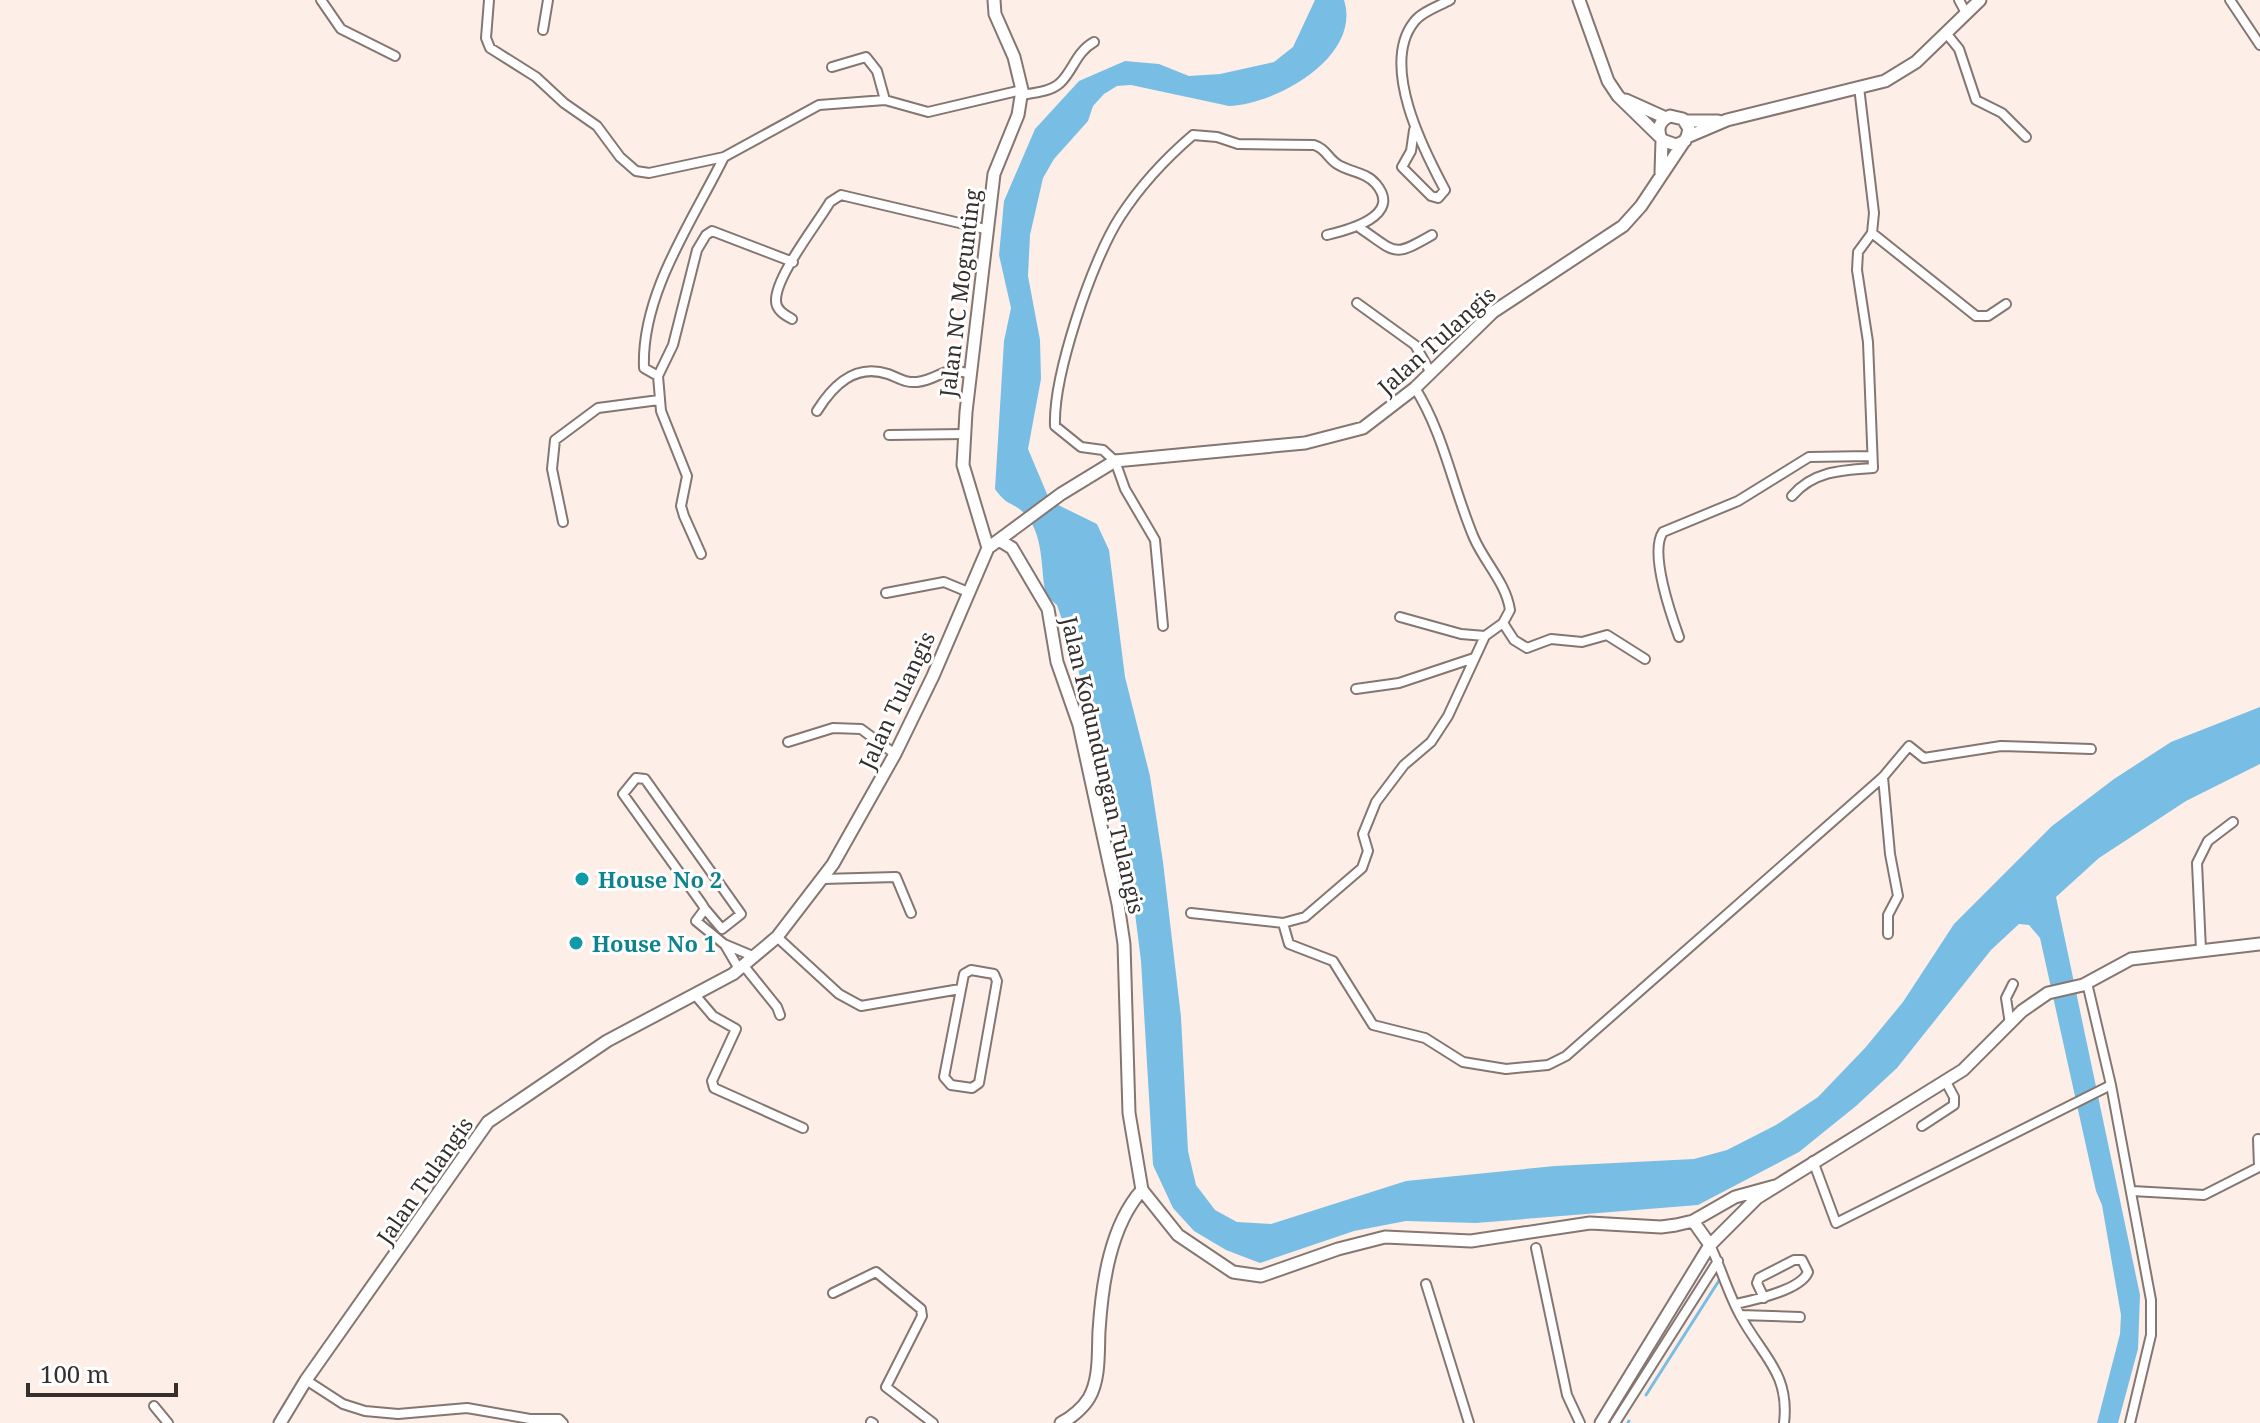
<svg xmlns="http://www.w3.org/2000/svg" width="2260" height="1423" viewBox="0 0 2260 1423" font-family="'Noto Serif',serif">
<rect width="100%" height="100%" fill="#feeee8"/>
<path fill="#78bee4" d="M1315,0H1344C1362,56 1278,104 1229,106L1131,85L1117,86L1104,94L1093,106L1088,121L1054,159L1043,178L1030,235L1028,276L1040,340L1041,379L1028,449L1050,501L1097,524L1109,550L1125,677L1150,776L1163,862L1181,1017L1188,1151L1196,1185L1215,1210L1237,1222L1271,1224L1406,1181L1555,1166L1694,1159L1727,1150L1776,1125L1818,1097L1865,1048L1903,1002L1954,924L2052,826L2114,779L2171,742L2260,707V764L2186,801L2099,858L2056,897L2140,1295L2138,1349L2118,1423H2097L2120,1334L2121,1315L2102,1205L2096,1191L2040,938L2029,925L2019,924L1991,950L1897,1068L1856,1106L1799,1152L1698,1205L1476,1223L1406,1221L1354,1231L1260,1263L1226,1250L1194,1231L1173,1208L1153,1165L1141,961L1130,873L1120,818L1074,655L1057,605L1046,596C1040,569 1045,533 1023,512C1011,501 1008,507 995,489L1004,341L1011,308L999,255L1004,201L1035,129L1079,81L1125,61L1159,64L1189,76L1220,74L1274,62L1293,47Z"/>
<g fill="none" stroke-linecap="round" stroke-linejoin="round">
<path stroke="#78bee4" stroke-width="3" d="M1646,1395L1720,1279
M1628,1423L1629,1421"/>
<g stroke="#847671" stroke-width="12">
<path id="street" d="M321,0L341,29L395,56
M489,0L486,38L490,48L536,77L564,103L597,126L620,157L636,171L649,173L724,157L819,105L885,100L928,112L1022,90
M1959,0L1966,13
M2230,0L2260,45
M543,30L548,0
M1946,33L1959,49L1976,100L2002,113L2026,137
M832,67L866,57L877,71L885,100
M1021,95C1033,93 1050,92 1060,83C1073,71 1076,52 1094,42
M1414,130L1411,151L1402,167L1431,196L1438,198L1445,190C1423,149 1380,65 1414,22C1421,12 1439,6 1450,0
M1360,228C1397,253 1392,258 1432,235
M1872,233L1976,316H1988L2006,304
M1357,303L1415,345L1431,373
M792,319C785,315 776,310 776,301C775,277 817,224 830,202L841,195L985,229
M658,376L644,368C641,294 692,222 724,157
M817,411C833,385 855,363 888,374C899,378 905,383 917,382C941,379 942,365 970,374
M889,435L965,434
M1792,496C1813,471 1842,470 1873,468L1868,342L1857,270L1858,252L1872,233L1874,213L1859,87
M563,522L552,469L555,440L598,408L659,400
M701,554L684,516L681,506L687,476L661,411L658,376L673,345L697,250L706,235L712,231L793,262
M886,593L944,582L968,592
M1400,617L1461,634L1485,636
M1503,623L1514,640L1527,648L1551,639L1582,642L1607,635L1645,659
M1163,626L1155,540L1125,489L1115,461L1103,450L1081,447L1055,426C1053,376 1092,260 1120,217C1140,186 1165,159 1193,135L1217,137L1238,144L1314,145C1325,148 1328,158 1337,164C1349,172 1366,172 1376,184C1403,216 1348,230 1327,235
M1679,637C1671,615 1649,552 1663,532L1738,501L1809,457L1870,456
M1356,689L1399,683L1474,658
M788,742L833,728L861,729L895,754
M1883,777L1890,854L1898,896L1888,915V934
M822,879L896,877L911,913
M705,909L722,929L741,914L645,779L636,778L623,794L702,904L705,909L696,921L724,944L755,957
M1191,913L1283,923L1305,917L1362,868L1368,851L1363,834L1376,802L1404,765L1431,742L1448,716L1485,636L1503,623L1510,610C1506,583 1485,563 1474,538C1453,489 1444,434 1415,388
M1283,923L1289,944L1333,961L1373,1025L1425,1038L1463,1062L1506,1069L1548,1065L1566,1056L1883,777L1909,746L1924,758L2001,746L2091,749
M777,937L839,994L861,1006L960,989
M725,945L739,969
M2201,950L2197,863L2208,841L2233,822
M744,966L777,1007L780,1015
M971,970L994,974L997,981L979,1083L972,1088L951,1085L944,1077L964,974Z
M2087,983L2111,1085L2151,1300V1335L2130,1423
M696,996L713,1016L736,1029L712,1081L714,1088L803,1128
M2010,1024L2006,998L2013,984
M1922,1126L1954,1105V1097L1946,1082
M1813,1161L1836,1223L2111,1085
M2132,1191L2204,1195L2259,1167L2258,1139
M1710,1245C1721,1268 1728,1293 1740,1315C1762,1356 1790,1373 1784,1423
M1536,1248L1567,1395L1580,1423
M1426,1284L1469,1423
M833,1293L876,1272L921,1309L922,1316L886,1387L933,1423
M1736,1304C1754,1300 1801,1290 1808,1272L1802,1260H1794L1759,1278L1757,1283L1764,1298
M1740,1315L1800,1317
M306,1380L343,1404L365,1411L398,1414L467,1408L530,1419H559L563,1423
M154,1406L168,1423
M871,1422L873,1423
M1615,1423L1718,1261"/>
</g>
<g stroke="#847671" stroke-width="15">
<path id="secondary" d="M1579,0L1608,81L1618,96L1659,136
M1626,100L1666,118
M1686,121H1718
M1687,137L1727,120L1885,81L1916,62L1980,0
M1661,173L1662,140
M999,540L1012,548L1048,609L1057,662L1079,725L1118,904L1124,944L1129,1113L1142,1190L1178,1235L1233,1272L1261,1276L1338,1249L1385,1237L1471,1241L1590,1223L1661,1227L1676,1225L1693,1221L1735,1197L1775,1186
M988,548L963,465L966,412L994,174L1018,115L1022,90L1014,57L995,14L994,0
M1693,1221L1710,1245
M280,1423L306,1380L488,1122L607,1041L733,974L777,937L833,864L895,754L933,676L988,548L1061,494L1115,461L1305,443L1363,428L1415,388L1493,312L1623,226L1641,206L1687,137L1689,129L1683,119L1670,116C1659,121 1656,130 1662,140L1676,145L1685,141
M1061,1423C1071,1418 1083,1408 1089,1398C1100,1379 1098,1352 1099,1331C1102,1284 1110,1226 1142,1190
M1601,1423L1710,1245L1757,1198L1963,1070L2022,1011L2048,993L2083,985L2131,959L2260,944"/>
</g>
<use href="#street" stroke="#fff" stroke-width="8"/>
<use href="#secondary" stroke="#fff" stroke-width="11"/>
</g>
<g fill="#0f9aa8" stroke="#fff" stroke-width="3">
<circle cx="582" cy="879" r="8"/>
<circle cx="576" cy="943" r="8"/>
</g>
<g text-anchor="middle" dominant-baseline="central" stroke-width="6" stroke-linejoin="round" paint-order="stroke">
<g font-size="22" fill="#352f2d" stroke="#fff">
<text transform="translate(959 293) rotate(-83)">Jalan NC Mogunting</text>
<text transform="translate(1436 340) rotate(-42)">Jalan Tulangis</text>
<text transform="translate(896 700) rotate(-65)">Jalan Tulangis</text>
<text transform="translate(1104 765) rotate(77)">Jalan Kodundungan Tulangis</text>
<text transform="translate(424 1180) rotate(-55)">Jalan Tulangis</text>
</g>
<g font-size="22" font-weight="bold" fill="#0d838f" stroke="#fff" text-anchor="start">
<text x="598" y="879">House No 2</text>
<text x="592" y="943">House No 1</text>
</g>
</g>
<path d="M28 1383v12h148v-12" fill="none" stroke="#352f2d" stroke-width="4"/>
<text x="40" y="1383" font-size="24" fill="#352f2d" stroke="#ffffff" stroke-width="6" paint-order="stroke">100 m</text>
</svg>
